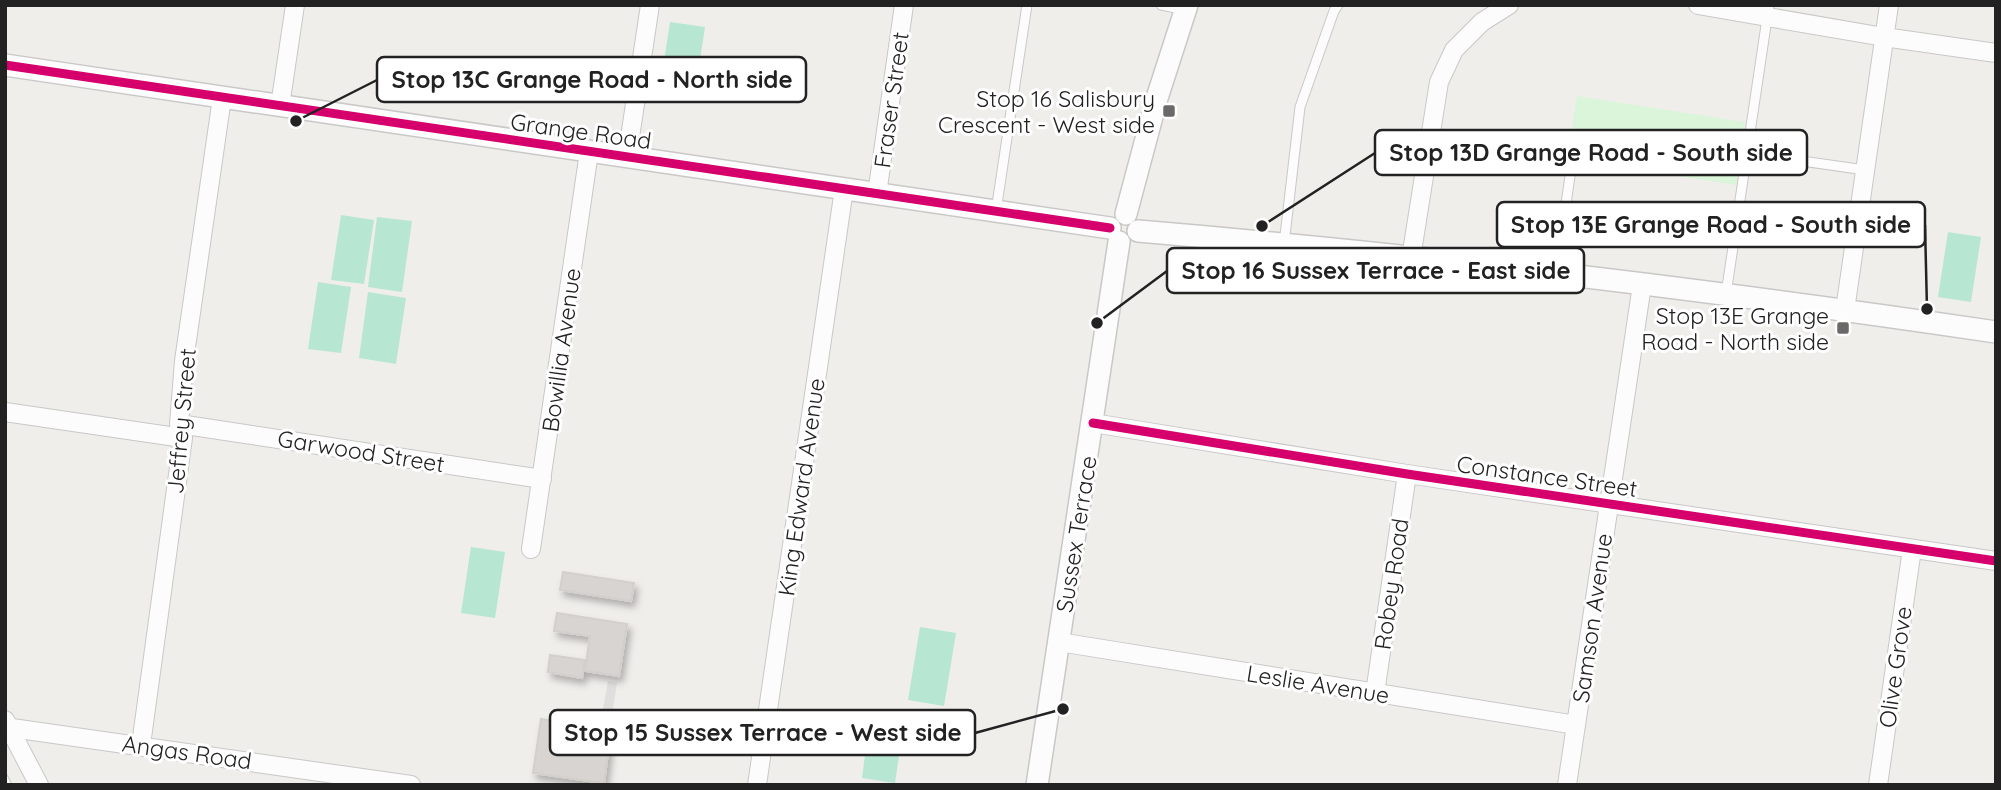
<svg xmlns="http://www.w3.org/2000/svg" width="2001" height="790" viewBox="0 0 2001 790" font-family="Quicksand,sans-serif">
<defs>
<filter id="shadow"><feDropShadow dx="3.5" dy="5.5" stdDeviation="3.5" flood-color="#0004"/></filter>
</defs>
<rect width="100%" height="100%" fill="#f0eeeb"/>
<path fill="#daf5da" d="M1577,96L1745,122L1736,185L1567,159Z"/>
<path fill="#b7e6d2" d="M670,22L705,27L694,99L659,94Z
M341,215L374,220L364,284L331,280Z
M377,217L412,221L402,292L368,287Z
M1948,232L1981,237L1971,302L1938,297Z
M318,282L351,287L341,353L308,349Z
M368,292L406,298L396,364L359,358Z
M471,547L505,552L495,618L461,613Z
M920,627L956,633L944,706L908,700Z
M871,710L905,715L895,783L862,778Z"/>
<path fill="#e0dfde" d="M608,681L617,683L610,728L600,726Z"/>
<path fill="#d7d4d2" stroke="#d3d0cc" stroke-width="2" filter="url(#shadow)" d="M563,572L634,583L631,601L560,590Z
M557,613L627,624L619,676L585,671L590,636L554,631Z
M550,655L585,660L582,678L548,672Z
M541,719L575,724L574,732L610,737L604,783L533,773Z"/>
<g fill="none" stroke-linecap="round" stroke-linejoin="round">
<g stroke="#c9c8c7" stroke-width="11">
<path id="service" d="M1161,5L1186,10
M1746,153L1865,170
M996,211L1027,5
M1284,244L1300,107L1334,11L1338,5
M1556,274L1572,162
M1726,294L1769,5"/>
</g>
<g stroke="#c9c8c7" stroke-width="20">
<path id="minor" d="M1698,5L1884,37L1996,53
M280,106L295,5
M627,157L650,5
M877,194L904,5
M1411,258L1439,82L1454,50L1482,22L1509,5
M1845,310L1889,5
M5,412L183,438
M1093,423L1407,474L1996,561
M179,424L542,479
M531,549L589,152
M1059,642L1576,725
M1375,693L1407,474
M5,720L39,785
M5,727L411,785
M141,745L183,438L179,424L184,361L222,98
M757,785L844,189
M1567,785L1642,285
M1878,785L1912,549"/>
</g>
<g stroke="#c9c8c7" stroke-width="24">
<path id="tertiary" d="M5,65L1110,228
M1126,214L1157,98L1187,5
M1138,231C1425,255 1711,290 1996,332
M1037,785L1119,242"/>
</g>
<use href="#service" stroke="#fdfcfc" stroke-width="9"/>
<use href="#minor" stroke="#fdfcfc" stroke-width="18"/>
<use href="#tertiary" stroke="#fdfcfc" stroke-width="21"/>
<g stroke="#ccc" stroke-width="7">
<path id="rail" d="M5,777L9,785"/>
</g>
<use href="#rail" stroke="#fff" stroke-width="4.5" stroke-dasharray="13" stroke-linecap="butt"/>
<g stroke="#fff" stroke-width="13">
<path id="cycleway" d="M5,65L1110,228
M1093,423L1407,474L1996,561"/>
</g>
<use href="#cycleway" stroke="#d6006c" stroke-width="9"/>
</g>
<g fill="#6a6968" stroke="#fff" stroke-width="2.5">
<rect x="1162" y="104" width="14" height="14" rx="3.5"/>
<rect x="1836" y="321" width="14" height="14" rx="3.5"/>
</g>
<g text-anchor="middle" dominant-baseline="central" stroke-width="6" stroke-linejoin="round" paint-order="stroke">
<g font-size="23" fill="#222" stroke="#fff" text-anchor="end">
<text x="1155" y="98">Stop 16 Salisbury<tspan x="1155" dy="26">Crescent - West side</tspan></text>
<text x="1829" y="315">Stop 13E Grange<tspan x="1829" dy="26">Road - North side</tspan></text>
</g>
<g font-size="23" fill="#222" stroke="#fff">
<text transform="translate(891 100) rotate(-82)">Fraser Street</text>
<text transform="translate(581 131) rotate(8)">Grange Road</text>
<text transform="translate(561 350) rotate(-82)">Bowillia Avenue</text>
<text transform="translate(181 421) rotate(-85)">Jeffrey Street</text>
<text transform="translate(361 451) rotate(9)">Garwood Street</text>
<text transform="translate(1547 476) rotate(8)">Constance Street</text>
<text transform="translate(801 487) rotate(-82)">King Edward Avenue</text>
<text transform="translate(1076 534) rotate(-81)">Sussex Terrace</text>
<text transform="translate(1391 584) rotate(-82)">Robey Road</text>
<text transform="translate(1592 618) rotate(-82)">Samson Avenue</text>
<text transform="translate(1895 667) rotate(-82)">Olive Grove</text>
<text transform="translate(1318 684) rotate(9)">Leslie Avenue</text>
<text transform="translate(187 752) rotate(8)">Angas Road</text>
</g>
</g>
<path fill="none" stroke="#222" stroke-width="2.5" d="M296 121L377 80M1262 226L1375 153M1927 309L1925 225M1097 323L1167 271M1063 709L975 733"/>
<g fill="#222" stroke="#fff" stroke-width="2.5">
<circle cx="296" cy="121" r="7"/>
<circle cx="1262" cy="226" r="7"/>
<circle cx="1927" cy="309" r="7"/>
<circle cx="1097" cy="323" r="7"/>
<circle cx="1063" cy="709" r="7"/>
</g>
<g fill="#fff" stroke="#222" stroke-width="2.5">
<rect x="377" y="57" width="429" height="45" rx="7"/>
<rect x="1375" y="130" width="432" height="45" rx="7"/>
<rect x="1497" y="202" width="428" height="45" rx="7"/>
<rect x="1167" y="248" width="417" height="45" rx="7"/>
<rect x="550" y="710" width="425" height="45" rx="7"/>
</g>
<g font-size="24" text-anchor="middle" font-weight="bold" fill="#222">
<text x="592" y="88">Stop 13C Grange Road - North side</text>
<text x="1591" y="161">Stop 13D Grange Road - South side</text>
<text x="1711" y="233">Stop 13E Grange Road - South side</text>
<text x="1376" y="279">Stop 16 Sussex Terrace - East side</text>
<text x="763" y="741">Stop 15 Sussex Terrace - West side</text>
</g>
<rect width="2001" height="790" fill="none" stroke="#222222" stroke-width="14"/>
</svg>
